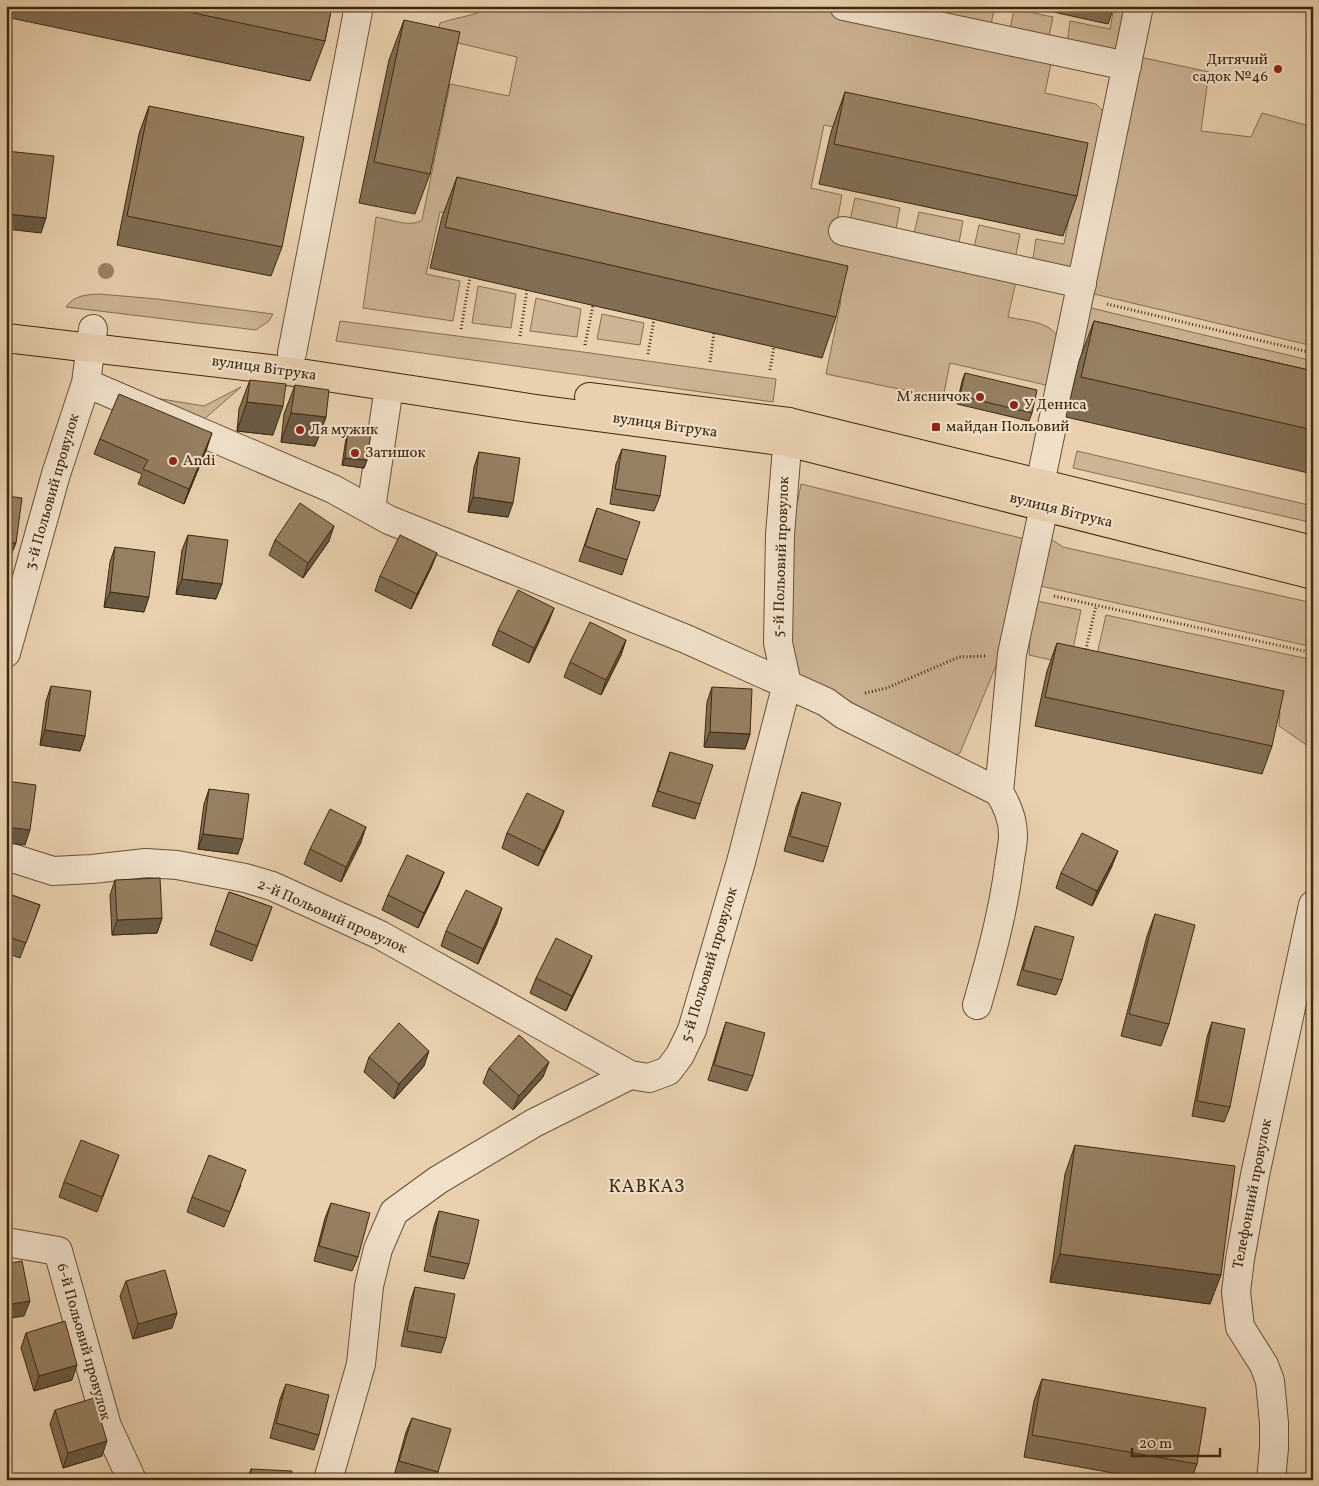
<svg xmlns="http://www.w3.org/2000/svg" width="1319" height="1486" viewBox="0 0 1319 1486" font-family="Vollkorn,serif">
<rect width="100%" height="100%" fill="#e9d1af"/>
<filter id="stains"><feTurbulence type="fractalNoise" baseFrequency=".004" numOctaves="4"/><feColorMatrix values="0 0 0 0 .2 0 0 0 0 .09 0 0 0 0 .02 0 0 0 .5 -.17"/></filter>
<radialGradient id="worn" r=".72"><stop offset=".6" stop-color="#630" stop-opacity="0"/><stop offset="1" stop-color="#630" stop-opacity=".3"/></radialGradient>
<path fill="#ccb494" stroke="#846e51" d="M495,6H806L1052,59L1045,93L1096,104L1102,110L1104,118L1073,273L1032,264L1036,239L1064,244L1076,180L824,125L811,188L842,195L834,237L1017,277L1008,317C1025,321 1051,321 1059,339L1050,386L950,363L943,398L826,374L841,301L440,212L426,274L460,281L453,321L363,308L376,217C389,219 410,228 422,220L450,84L509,96L517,57L437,38L440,23C458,17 478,15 495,6Z
M948,6H995L990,29L945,19Z
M1114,6H1127L1117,54L1067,45L1070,21L1110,29Z
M1014,9L1053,17L1048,41L1009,33Z
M1140,57L1209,72L1201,131L1251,137L1262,113L1313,127V346L1090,293Z
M855,198L900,208L895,234L849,224Z
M919,212L963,221L958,248L913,238Z
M979,225L1020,234L1015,260L973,252Z
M478,286L516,294L511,328L472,323Z
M99,294L157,299L273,314L269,321L256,330L66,307C74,295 86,295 99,294Z
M536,298L581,309L577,337L530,331Z
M1087,307L1313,361V410L1075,355Z
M602,314L644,323L640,345L597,339Z
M340,321L583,352L776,379L773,402L336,341Z
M241,387L202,421L137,395L204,406Z
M1077,451L1313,506V523L1073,468Z
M801,484L1029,540L1005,644L960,753L954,756L938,750L840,696L800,678L790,656L791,536Z
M1046,536L1063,547L1313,603V647L1036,585Z
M1032,600L1081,610L1073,649L1060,662L1029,655Z
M1106,615L1313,660V725L1308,746L1279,726L1280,712L1103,670L1097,654Z"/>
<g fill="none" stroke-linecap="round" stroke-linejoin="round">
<g stroke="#685236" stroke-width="30">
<path id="minor" d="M844,6L1127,66
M843,231L1082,284
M292,353L359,6
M86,383L333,489L389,520L686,639L826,702L844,715L999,792L1012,654L1044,507
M1040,484L1139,6
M371,509L389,387
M6,653L56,474L86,383L93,329
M6,856L53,871L92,869L146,863L177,865L245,878L272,886L380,935L630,1075
M977,1005C990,960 1003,913 1009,866C1010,856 1013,846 1013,835C1013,820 1007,805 999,792
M6,1242L58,1251L107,1426L132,1480
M328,1480L361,1364L369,1286L378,1249L394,1212L438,1180L534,1123L630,1075L649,1078L668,1071L680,1055L692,1030L741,862L787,684L778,643L780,535L789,422
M1271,1480L1274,1448V1423L1270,1381L1264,1365L1240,1327L1236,1292L1240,1259L1255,1175L1313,905"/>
</g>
<g stroke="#3d280e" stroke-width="30">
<path id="major" d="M6,338L287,371L536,409L787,442L1313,575
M589,397L789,422L1313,550"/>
</g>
<path stroke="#3d280e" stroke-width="3" stroke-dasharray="1 2.5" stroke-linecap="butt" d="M1107,304L1313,353
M461,329L470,277
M520,336L527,290
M585,345L593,305
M648,354L654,319
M710,362L714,333
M770,370L774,346
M1054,596L1313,653
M1085,653L1096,606
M865,693L887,688L959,657L985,656"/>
<use href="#minor" stroke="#f1e1cb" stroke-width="28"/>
<use href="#major" stroke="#e9d1af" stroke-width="28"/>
</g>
<circle fill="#9a8365" cx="106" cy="271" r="8"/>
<path fill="#816e54" stroke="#3d280e" d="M6,6H332L325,41L310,81L6,17Z
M1026,6H1114L1108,24Z
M404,20L430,174L415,214L359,203L389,60Z
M845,92L1077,196L1063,236L819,184L831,132Z
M149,106L282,247L271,276L117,245L139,134Z
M457,177L836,317L822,358L430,268L442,217Z
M1094,321L1313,371V474L1066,417L1079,361Z
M965,373L1032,413L1029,421L957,404L962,381Z
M250,380L273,435L237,431L239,409Z
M295,385L326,417L315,446L281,442L284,414Z
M348,430L367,460L364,468L342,465L346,438Z
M100,439L207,448L184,504L138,484L142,474L94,454Z
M622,449L660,496L654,511L610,504L616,464Z
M479,452L508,517L468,512L474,467Z
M597,508L627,560L622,575L579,561Z
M188,535L216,599L176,594L182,550Z
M275,540L329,541L303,578L269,555Z
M115,547L144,612L104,607L110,562Z
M437,553L431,568L411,609L375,591L380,576Z
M554,608L548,623L529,663L492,645L498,630Z
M626,640L621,655L601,695L564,677L570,662Z
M1057,643L1272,746L1262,774L1035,726L1047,671Z
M51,686L85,736L80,751L40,745L46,701Z
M712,687L750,734L745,749L704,747L707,702Z
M670,752L700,804L695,819L652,806Z
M209,789L238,854L198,849L204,804Z
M802,792L828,847L823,862L784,851L796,807Z
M558,826L538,866L502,848L507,833Z
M361,842L341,882L304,864L310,849Z
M1112,866L1092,906L1056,888L1061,873Z
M444,872L438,887L418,928L382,910L388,895Z
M115,880L162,918L157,933L112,935L110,895Z
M229,892L272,907L252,961L210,945Z
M6,893L40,905L20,958L6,953Z
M1155,914L1169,1024L1161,1046L1121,1036L1147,936Z
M497,923L478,964L441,946L446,931Z
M1035,926L1062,980L1056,995L1017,985L1030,941Z
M592,956L586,970L566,1011L530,993L536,978Z
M726,1022L753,1076L747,1091L708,1080L721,1037Z
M1212,1022L1230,1107L1224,1122L1192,1116L1207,1037Z
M369,1057L424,1066L394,1099L364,1072Z
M489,1068L543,1077L513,1110L483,1083Z
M1075,1145L1210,1304L1050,1282L1065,1174Z
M119,1155L97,1212L59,1197L64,1182Z
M241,1185L224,1227L187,1212L192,1197Z
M331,1203L358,1257L352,1271L314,1261L325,1218Z
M439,1211L469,1264L464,1279L424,1271L434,1226Z
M1313,1264V1278L1310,1277Z
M126,1281L172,1328L133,1339L120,1296Z
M415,1287L446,1338L441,1353L401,1346L410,1302Z
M26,1333L72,1380L34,1391L21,1348Z
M1042,1379L1197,1464L1191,1480H1152L1024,1457L1034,1401Z
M286,1384L319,1435L314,1450L270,1438L280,1399Z
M55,1410L102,1456L63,1468L50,1424Z
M412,1418L438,1472L436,1480H407L394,1476L406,1432Z
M251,1469L291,1480H247Z"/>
<path fill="#695a45" stroke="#3d280e" d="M6,214L46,218L41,233L6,229Z
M247,402L283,406L273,435L237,431Z
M291,413L326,417L315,446L281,442Z
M212,433L207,448L184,504L189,489Z
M345,458L367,460L364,468L342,465Z
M473,497L513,503L508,517L468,512Z
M334,526L329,541L303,578L308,563Z
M6,542L16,543L10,558L6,557Z
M437,553L431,568L411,609L417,594Z
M182,579L222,584L216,599L176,594Z
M110,592L149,597L144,612L104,607Z
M554,608L548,623L529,663L534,648Z
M626,640L621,655L601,695L606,680Z
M45,730L85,736L80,751L40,745Z
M710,732L750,734L745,749L704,747Z
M564,811L558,826L538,866L544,851Z
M6,827L30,830L25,845L6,843Z
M366,827L361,842L341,882L346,867Z
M203,834L243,839L238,854L198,849Z
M1118,851L1112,866L1092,906L1097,891Z
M444,872L438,887L418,928L424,913Z
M502,908L497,923L478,964L483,949Z
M162,918L157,933L112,935L117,920Z
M592,956L586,970L566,1011L572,996Z
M429,1051L424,1066L394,1099L399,1084Z
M549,1062L543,1077L513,1110L519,1096Z
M1060,1254L1221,1275L1210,1304L1050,1282Z
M30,1301L24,1316L6,1319V1305Z
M177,1313L172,1328L133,1339L138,1324Z
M77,1365L72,1380L34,1391L39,1376Z
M107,1441L102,1456L63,1468L68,1453Z"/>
<path fill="#968062" stroke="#3d280e" d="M161,6H332L325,41Z
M404,20L460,32L430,174L374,162Z
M845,92L1088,143L1077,196L834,144Z
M149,106L304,137L282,247L127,216Z
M6,151L54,156L46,218L6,214Z
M457,177L848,266L836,317L445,227Z
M1094,321L1313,371V430L1081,377Z
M965,373L1037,390L1032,413L960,396Z
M250,380L286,384L283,406L247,402Z
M295,385L329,390L326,417L291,413Z
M119,394L212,433L189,489L143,469L148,460L100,439Z
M348,430L371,433L367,460L345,458Z
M622,449L666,456L660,496L615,489Z
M479,452L520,458L513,503L473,497Z
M6,496L22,498L16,543L6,542Z
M300,503L334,526L308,563L275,540Z
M597,508L640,522L627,560L585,546Z
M188,535L228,540L222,584L182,579Z
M400,535L437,553L417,594L380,576Z
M115,547L155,552L149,597L110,592Z
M518,590L554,608L534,648L498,630Z
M590,622L626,640L606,680L570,662Z
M1057,643L1284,691L1272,746L1045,697Z
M51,686L91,691L85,736L45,730Z
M712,687L752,689L750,734L710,732Z
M670,752L713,765L700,804L658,791Z
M6,781L36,785L30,830L6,827Z
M209,789L249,794L243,839L203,834Z
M802,792L841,803L828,847L790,836Z
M527,793L564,811L544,851L507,833Z
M330,809L366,827L346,867L310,849Z
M1082,833L1118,851L1097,891L1061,873Z
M407,855L444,872L424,913L388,895Z
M160,878L162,918L117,920L115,880Z
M466,890L502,908L483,949L446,931Z
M229,892L272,907L257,946L215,930Z
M6,893L40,905L26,943L6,936Z
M1155,914L1195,925L1169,1024L1129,1014Z
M1035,926L1074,937L1062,980L1023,970Z
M556,938L592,956L572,996L536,978Z
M726,1022L765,1033L753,1076L714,1065Z
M1212,1022L1245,1029L1230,1107L1197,1101Z
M399,1023L429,1051L399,1084L369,1057Z
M519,1035L549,1062L519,1096L489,1068Z
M81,1140L119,1155L102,1197L64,1182Z
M1075,1145L1235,1166L1221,1275L1060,1254Z
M209,1155L246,1170L230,1212L192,1197Z
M331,1203L370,1213L358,1257L319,1246Z
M439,1211L479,1220L469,1264L430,1256Z
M22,1261L30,1301L6,1305V1264Z
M165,1270L177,1313L138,1324L126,1281Z
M415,1287L455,1294L446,1338L407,1331Z
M65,1321L77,1365L39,1376L26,1333Z
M1042,1379L1206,1408L1197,1464L1032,1435Z
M286,1384L329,1395L319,1435L276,1423Z
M94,1398L107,1441L68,1453L55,1410Z
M412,1418L451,1429L438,1472L399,1461Z
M251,1469L292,1471L291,1480H251Z"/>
<g fill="#8f2418" stroke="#f1e1cb" stroke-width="2">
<circle cx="1278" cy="69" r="5"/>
<circle cx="980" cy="397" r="5"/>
<circle cx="1014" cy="405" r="5"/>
<rect x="931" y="422" width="10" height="10" rx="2.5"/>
<circle cx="300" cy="430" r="5"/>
<circle cx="355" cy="453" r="5"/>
<circle cx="173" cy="461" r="5"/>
</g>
<g text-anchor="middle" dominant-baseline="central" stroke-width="4.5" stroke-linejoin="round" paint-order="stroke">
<g font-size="15" fill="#3d280e" stroke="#f1e1cb" text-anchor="start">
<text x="1268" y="60" text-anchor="end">Дитячий<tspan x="1268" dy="17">садок №46</tspan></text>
<text x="970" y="397" text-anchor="end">М'ясничок</text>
<text x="1024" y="405">У Дениса</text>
<text x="946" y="427">майдан Польовий</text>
<text x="310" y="430">Ля мужик</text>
<text x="365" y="453">Затишок</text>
<text x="183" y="461">Andi</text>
</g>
<g font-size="15" fill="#3d280e" stroke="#f1e1cb">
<text transform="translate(264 369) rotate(8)">вулиця Вітрука</text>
<text transform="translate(665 426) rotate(8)">вулиця Вітрука</text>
<text transform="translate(53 492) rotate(-74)">3-й Польовий провулок</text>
<text transform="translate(1061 511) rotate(14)">вулиця Вітрука</text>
<text transform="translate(782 557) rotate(-88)">5-й Польовий провулок</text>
<text transform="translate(332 917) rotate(24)">2-й Польовий провулок</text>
<text transform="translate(710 965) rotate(-73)">5-й Польовий провулок</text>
<text transform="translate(1253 1194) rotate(-79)">Телефонний провулок</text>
<text transform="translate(83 1342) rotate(74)">6-й Польовий провулок</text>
</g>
<g font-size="18" letter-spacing="1" fill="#3d280e" stroke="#f1e1cb">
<text x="647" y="1187">КАВКАЗ</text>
</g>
</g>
<rect width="1319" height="1486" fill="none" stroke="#e9d1af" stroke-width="25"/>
<rect x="8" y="8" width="1304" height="1471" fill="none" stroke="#3d280e" stroke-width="2.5"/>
<rect x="12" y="12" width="1294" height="1461" fill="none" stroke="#3d280e"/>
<path d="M1132 1448v8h88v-8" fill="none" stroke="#3d280e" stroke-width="2.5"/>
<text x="1139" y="1448" font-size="15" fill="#3d280e" stroke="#f1e1cb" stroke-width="4" paint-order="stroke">20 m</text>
<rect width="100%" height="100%" filter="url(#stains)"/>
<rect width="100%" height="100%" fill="url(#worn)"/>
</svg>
